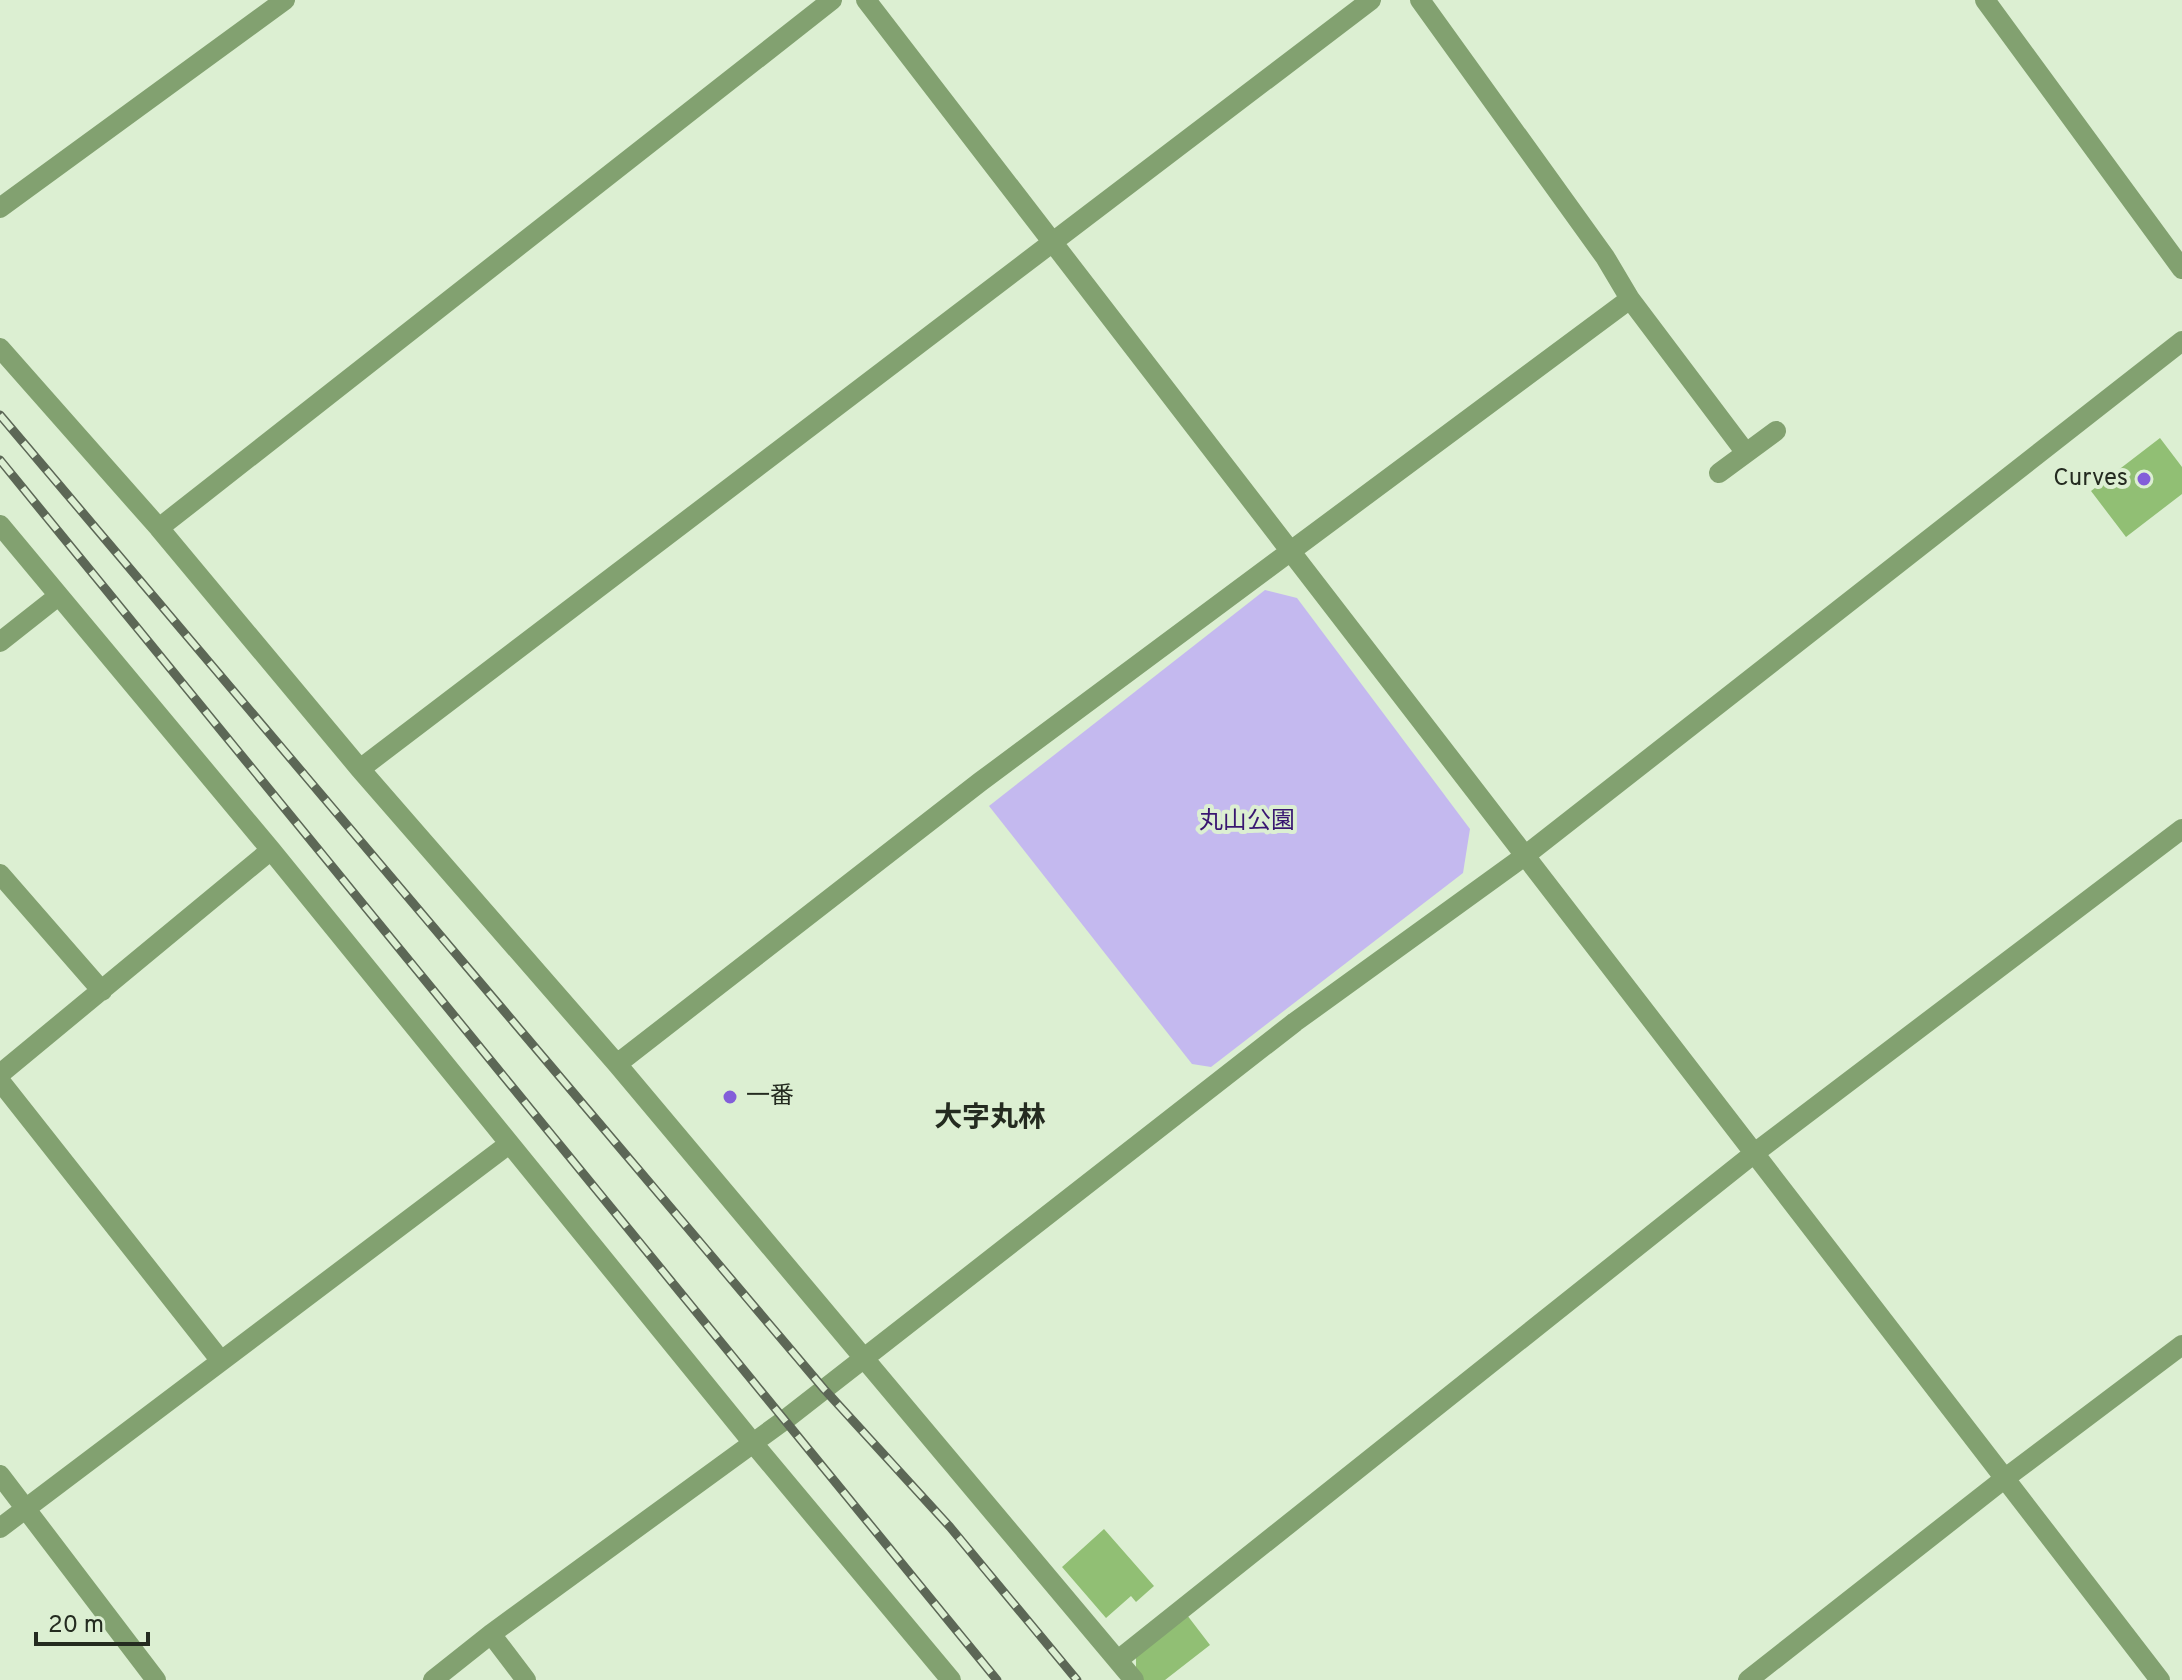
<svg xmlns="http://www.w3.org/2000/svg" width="2182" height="1680" viewBox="0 0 2182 1680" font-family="Overpass,'Noto Sans JP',sans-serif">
<rect width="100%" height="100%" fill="#dcefd2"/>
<path fill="#c4b9ef" d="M1265,590L1297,598L1470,829L1463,873L1211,1067L1192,1064L989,806Z"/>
<path fill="#91bf74" d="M2160,438L2182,467V494L2126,537L2091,491Z
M1104,1529L1154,1586L1136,1602L1131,1596L1106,1618L1062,1567Z
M1187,1615L1210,1645L1165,1680H1142L1136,1672V1653Z"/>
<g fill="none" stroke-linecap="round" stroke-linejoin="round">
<path stroke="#82a170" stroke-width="20" d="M866,0C1300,558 1726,1122 2160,1680
M1985,0L2182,269
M0,208L285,0
M1630,299L1746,453
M0,348L159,528L360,769L617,1064L1134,1680
M1719,473L1776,431
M0,525L271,850L753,1443L951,1680
M159,528L832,0
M0,642L57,597
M360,769L1371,0
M0,874L102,991
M617,1064L980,782L1630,299L1605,257L1420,0
M0,1074L271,850
M0,1081L221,1361
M0,1475L156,1680
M0,1528L509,1144
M491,1634L526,1680
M1118,1660L1752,1155L2182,829
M433,1680L491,1634L786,1419L1295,1022L1526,855L2182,341
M1748,1680L2004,1479L2182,1345"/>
<g stroke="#5c6756" stroke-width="9">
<path id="rail" d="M0,415L824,1389L950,1527L1077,1680
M0,460L997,1680"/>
</g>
<use href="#rail" stroke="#dcefd2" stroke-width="6" stroke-dasharray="18" stroke-linecap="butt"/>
</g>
<g fill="#835ed9" stroke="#dcefd2" stroke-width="3">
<circle cx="2144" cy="479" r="8"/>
<circle cx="730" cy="1097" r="8"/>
</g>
<g text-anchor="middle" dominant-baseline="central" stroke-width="8" stroke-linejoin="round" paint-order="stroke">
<g font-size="24" fill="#242b20" stroke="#dcefd2" text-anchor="end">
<text x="2128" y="479">Curves</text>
<text x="746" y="1097" text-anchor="start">一番</text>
</g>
<g font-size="24" fill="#391671" stroke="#dcefd2">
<text x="1247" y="822">丸山公園</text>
</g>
<g font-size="28" font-weight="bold" fill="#242b20" stroke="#dcefd2">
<text x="990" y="1119">大字丸林</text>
</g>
</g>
<path d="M36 1632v12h112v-12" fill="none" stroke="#242b20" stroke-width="4"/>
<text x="48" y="1632" font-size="24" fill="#242b20" stroke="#dcefd2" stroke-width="6" paint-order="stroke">20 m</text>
</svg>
